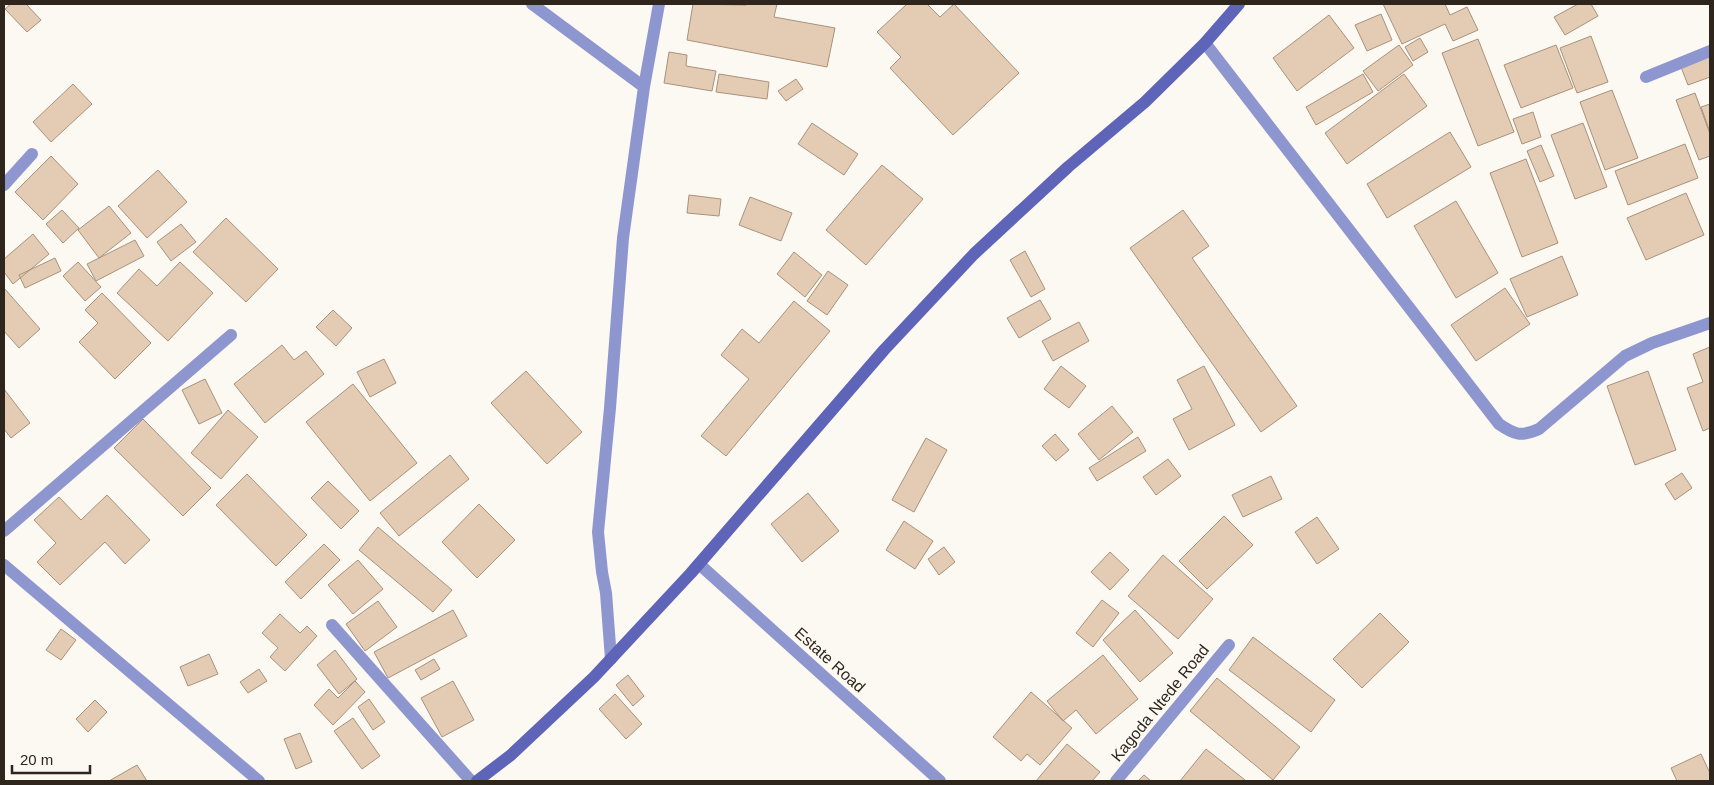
<svg xmlns="http://www.w3.org/2000/svg" width="1714" height="785" viewBox="0 0 1714 785" font-family="Arial,sans-serif">
<rect width="100%" height="100%" fill="#fcf8f2"/>
<path fill="#e4ccb4" stroke="#a8927b" d="M11,4H26L41,20L27,32L5,9Z
M693,4L746,5V4H777L774,17L835,28L827,67L687,40Z
M907,4H927L940,17L954,4L1019,73L953,135L890,68L901,57L877,32Z
M1383,4H1445L1450,15L1467,7L1478,30L1453,41L1445,24L1402,44Z
M1578,4H1591L1598,16L1565,35L1554,17Z
M1381,14L1392,40L1367,51L1355,25Z
M1329,15L1354,48L1297,91L1273,58Z
M1591,36L1608,82L1577,93L1560,48Z
M1420,38L1428,52L1413,61L1405,47Z
M1478,39L1514,132L1478,146L1442,53Z
M1399,45L1413,65L1378,91L1363,71Z
M1556,45L1573,88L1521,108L1504,65Z
M669,52L687,55L686,66L716,71L712,91L664,83Z
M1710,56V77L1688,85L1681,67Z
M719,74L769,82L767,99L716,92Z
M1363,74L1373,92L1316,125L1306,107Z
M1404,74L1427,106L1347,164L1325,133Z
M796,79L803,89L786,101L778,91Z
M73,84L92,104L51,142L33,122Z
M1612,90L1638,158L1605,170L1580,102Z
M1695,93L1710,134V156L1699,160L1676,100Z
M1710,104V132L1701,107Z
M1533,112L1541,137L1522,144L1513,119Z
M812,123L858,154L844,175L798,144Z
M1583,123L1607,187L1575,199L1551,135Z
M1450,132L1471,167L1387,218L1367,184Z
M1685,144L1698,178L1628,205L1615,171Z
M1541,145L1554,176L1540,182L1527,151Z
M51,156L78,184L43,220L15,192Z
M1526,159L1558,243L1522,257L1490,173Z
M882,165L923,199L866,265L826,230Z
M158,170L187,202L147,238L118,206Z
M1686,193L1704,235L1646,260L1627,218Z
M689,195L721,199L719,216L687,213Z
M750,197L792,213L781,241L739,225Z
M1456,201L1498,273L1456,298L1414,226Z
M109,206L131,233L99,258L78,230Z
M62,210L79,228L63,243L46,224Z
M1183,210L1209,246L1192,258L1297,406L1261,432L1130,248Z
M226,218L278,269L246,302L193,252Z
M181,224L196,242L171,261L157,242Z
M33,234L49,254L13,284L4,272V259Z
M135,240L144,256L96,281L87,264Z
M1025,251L1045,289L1031,297L1010,260Z
M794,252L822,275L805,297L777,274Z
M1562,256L1578,295L1527,317L1510,279Z
M55,258L61,271L25,288L19,275Z
M78,262L101,287L85,301L63,276Z
M180,262L213,293L168,341L117,293L139,269L157,286Z
M828,271L848,285L827,315L807,301Z
M4,288L40,329L19,348L4,331Z
M1505,288L1530,324L1476,361L1451,325Z
M102,293L151,343L115,379L79,342L98,323L85,310Z
M1040,300L1051,319L1019,338L1007,318Z
M794,301L830,331L726,456L701,436L749,379L721,355L742,329L759,343Z
M333,310L352,328L336,346L316,327Z
M1079,322L1089,341L1053,361L1042,341Z
M282,345L294,360L306,351L324,374L265,423L234,384Z
M1710,347V428L1703,431L1687,388L1703,382L1693,354Z
M384,359L396,383L370,397L357,372Z
M1061,366L1086,386L1069,408L1044,389Z
M1204,366L1235,425L1189,450L1173,419L1192,409L1177,380Z
M526,371L582,432L547,464L491,403Z
M1648,371L1676,450L1635,465L1607,386Z
M205,379L222,413L199,424L182,390Z
M353,384L417,463L370,501L306,422Z
M4,389L30,423L11,438L4,429Z
M1112,406L1133,432L1099,460L1078,434Z
M228,410L258,437L221,479L191,453Z
M143,419L211,488L183,516L114,448Z
M1055,434L1069,450L1056,461L1042,446Z
M1138,437L1146,451L1097,481L1089,468Z
M926,438L947,450L914,512L892,500Z
M450,455L469,479L399,536L380,513Z
M1168,459L1181,476L1156,495L1143,477Z
M1682,473L1692,488L1675,500L1665,484Z
M247,474L307,535L276,566L216,505Z
M1271,476L1282,499L1243,517L1232,495Z
M328,481L359,511L341,529L311,498Z
M808,493L839,531L802,562L771,524Z
M107,495L150,540L125,564L105,542L60,585L37,562L56,543L34,520L59,497L81,520Z
M479,504L515,540L477,578L442,542Z
M1224,516L1253,545L1207,589L1179,561Z
M1317,517L1339,549L1317,564L1295,532Z
M904,521L933,541L915,569L886,550Z
M378,527L452,590L433,612L359,550Z
M324,544L340,560L301,599L285,582Z
M944,547L955,562L939,575L928,559Z
M1110,552L1129,570L1110,590L1091,572Z
M1163,555L1213,599L1178,639L1128,596Z
M358,560L383,589L353,614L328,585Z
M1102,600L1119,613L1093,647L1076,633Z
M378,601L397,627L365,651L346,624Z
M453,610L467,636L388,678L374,652Z
M1135,610L1173,653L1140,682L1103,640Z
M1380,613L1409,642L1362,688L1333,659Z
M280,614L300,633L307,626L317,636L285,671L270,657L278,648L262,633Z
M61,629L76,640L61,660L46,650Z
M1253,637L1335,700L1311,732L1229,670Z
M335,650L357,679L339,694L317,665Z
M209,654L218,674L188,686L180,667Z
M1103,655L1138,699L1096,734L1076,710L1063,721L1047,701Z
M434,659L440,669L421,680L415,670Z
M259,669L267,681L248,693L240,682Z
M628,675L644,696L633,706L616,685Z
M1217,678L1300,747L1273,780L1190,711Z
M355,681L365,692L333,725L314,705L329,689L338,698Z
M453,681L474,720L442,737L421,698Z
M1031,692L1072,728L1040,765L1027,754L1021,761L993,737Z
M615,694L642,724L626,739L599,709Z
M369,699L385,722L373,730L358,707Z
M95,700L107,712L88,732L76,719Z
M353,718L380,756L362,769L334,731Z
M300,733L312,762L296,769L284,739Z
M1067,744L1100,772L1092,781H1036Z
M1206,749L1245,780L1244,781H1180Z
M1701,754L1710,773V781H1677L1671,768Z
M137,765L147,781H109Z
M1144,775L1151,781H1138Z"/>
<g fill="none" stroke-linecap="round" stroke-linejoin="round">
<path stroke="#8e96cf" stroke-width="12" d="M532,4L644,87
M1205,43L1499,424C1515,435 1521,437 1539,429L1625,356L1652,343L1710,323
M1646,77L1710,51
M4,185L32,154
M4,531L231,335
M699,564L940,781
M4,565L259,781
M332,625L471,781
M611,659L606,593L602,572L598,532L610,408L623,238L644,87L659,4
M1116,781L1229,645"/>
<path stroke="#5e64b7" stroke-width="12" d="M477,781L511,755L594,677L691,573L884,350L974,254L1068,167L1145,102L1205,43L1239,4"/>
</g>
<g text-anchor="middle" dominant-baseline="central" stroke-width="4" stroke-linejoin="round" paint-order="stroke">
<g font-size="16" fill="#2e251c" stroke="#fcf8f2">
<text transform="translate(830 660) rotate(42)">Estate Road</text>
<text transform="translate(1160 703) rotate(-51)">Kagoda Ntede Road</text>
</g>
</g>
<rect width="1714" height="785" fill="none" stroke="#2e251c" stroke-width="10"/>
<path d="M12 765v8h78v-8" fill="none" stroke="#2e251c" stroke-width="2.5"/>
<text x="20" y="765" font-size="15" fill="#2e251c" stroke="#fcf8f2" stroke-width="4" paint-order="stroke">20 m</text>
</svg>
